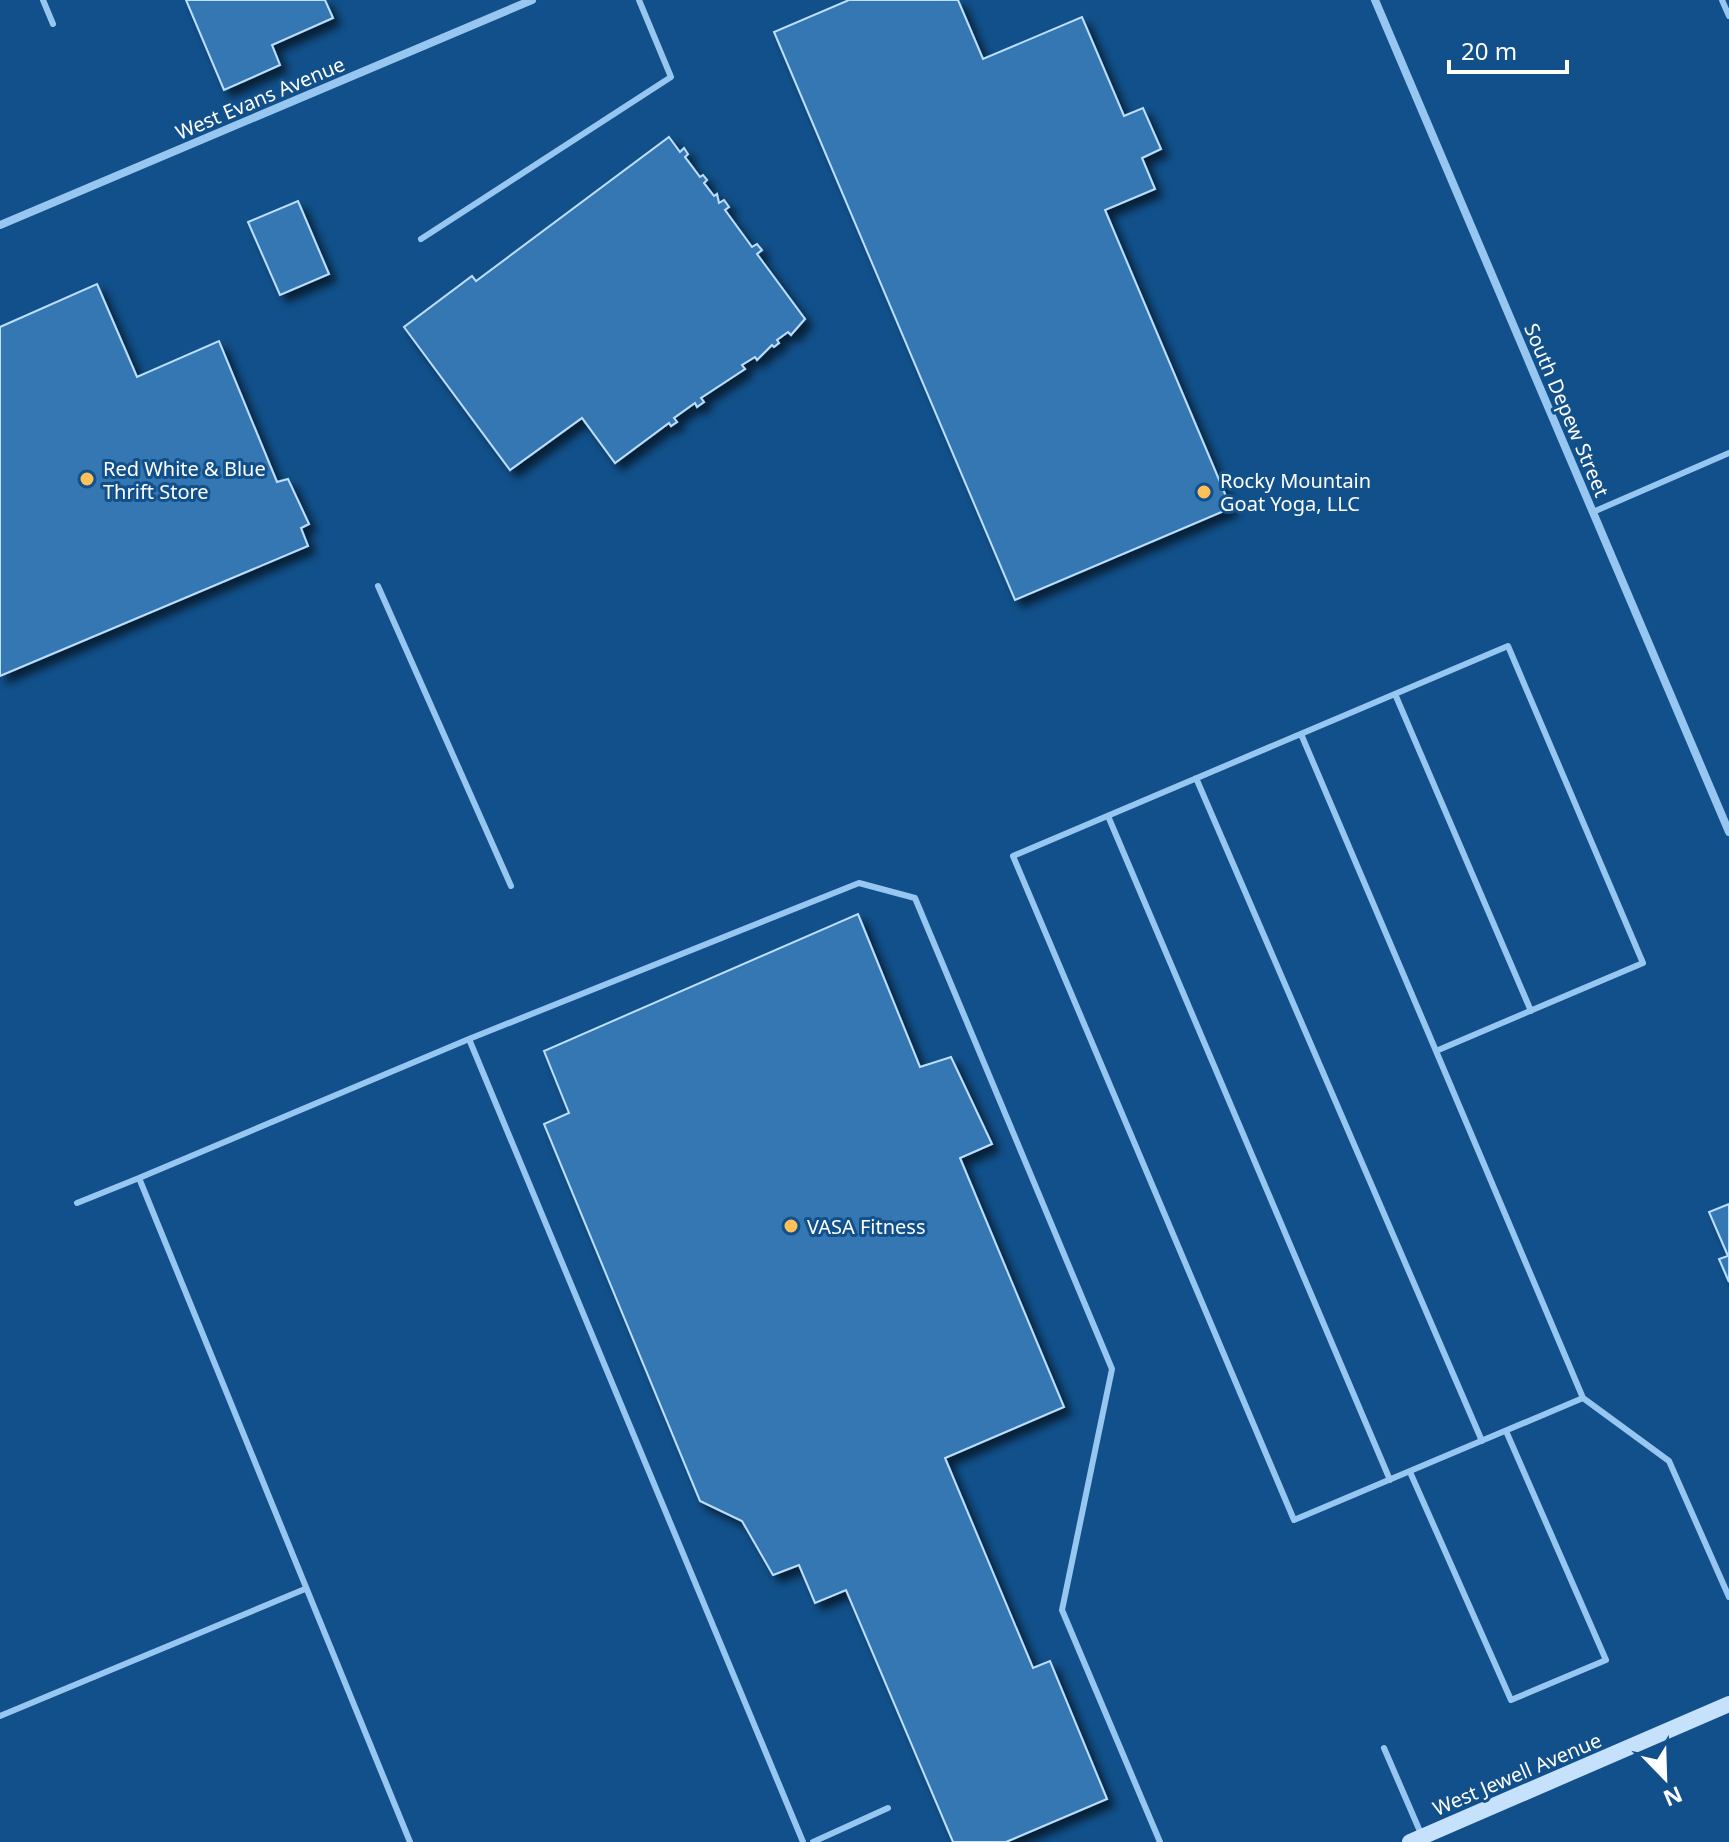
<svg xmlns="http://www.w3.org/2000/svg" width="1729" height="1842" viewBox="0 0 1729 1842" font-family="'Noto Sans',sans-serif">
<defs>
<filter id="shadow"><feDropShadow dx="7" dy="7" stdDeviation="4" flood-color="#0009"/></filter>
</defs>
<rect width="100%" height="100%" fill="#11508a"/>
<path fill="#3477b2" stroke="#bddffd" stroke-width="2" filter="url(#shadow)" d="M186,0H325L333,18L272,45L280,65L224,90Z
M849,0H958L983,59L1082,17L1124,116L1143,108L1161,149L1142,158L1155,189L1105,210L1231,508L1015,600L774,32Z
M669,137L680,152L684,148L688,154L685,157L700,177L703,175L707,180L704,183L714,196L717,194L719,203L724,200L729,207L725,210L752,247L757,244L762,250L757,254L805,319L791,335L788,332L777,340L779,343L774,347L772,345L757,360L755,357L742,365L745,369L701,398L704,402L697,407L695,403L674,418L677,422L671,426L669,423L615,463L582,418L510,470L404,327L472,276L476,281Z
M298,201L329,274L280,295L248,222Z
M97,284L137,377L219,341L277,482L288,479L309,524L301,528L308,546L0,676V327Z
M858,914L920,1067L951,1057L992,1144L960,1158L1064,1407L945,1458L1033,1668L1050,1661L1107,1799L1006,1842H953L846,1590L815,1603L799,1565L773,1575L742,1521L700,1501L544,1124L569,1113L544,1051Z
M1729,1204V1282L1719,1259L1728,1256L1709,1212Z"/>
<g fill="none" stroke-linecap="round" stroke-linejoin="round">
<path stroke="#97c7f1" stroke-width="6" d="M43,0L53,24
M1722,0L1729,16
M421,239L671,77L639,0
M1593,512L1729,453
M378,586L511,886
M1395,694L1531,1011
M1301,734L1436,1051
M1196,778L1482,1441
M1108,816L1390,1480
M469,1039L859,883L915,898L1112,1369L1062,1610L1160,1842
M139,1178L469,1039L803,1842
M77,1203L139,1178L410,1842
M1583,1398L1294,1520L1013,856L1508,646L1643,963L1436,1051L1583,1398L1669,1461L1729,1597
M1410,1472L1511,1700L1606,1660L1506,1431
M0,1716L305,1589
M1384,1748L1422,1836
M813,1842L888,1808"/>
<path stroke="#97c7f1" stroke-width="8" d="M1375,0L1729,832
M0,225L532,0"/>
<path stroke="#c5e1fc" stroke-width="16" d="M1410,1842L1729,1704"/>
</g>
<g fill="#ffc057" stroke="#11508a" stroke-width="3">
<circle cx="87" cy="479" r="8"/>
<circle cx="1204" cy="492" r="8"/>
<circle cx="791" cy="1226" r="8"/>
</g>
<g text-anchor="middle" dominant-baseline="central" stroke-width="6" stroke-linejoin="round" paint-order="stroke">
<g font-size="20" fill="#fff" stroke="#11508a">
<text transform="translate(260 98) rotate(-23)">West Evans Avenue</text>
<text transform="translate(1567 410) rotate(67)">South Depew Street</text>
<text transform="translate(1517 1774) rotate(-23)">West Jewell Avenue</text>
</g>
<g font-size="20" fill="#fff" stroke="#11508a" text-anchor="start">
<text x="103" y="468">Red White &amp; Blue<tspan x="103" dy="23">Thrift Store</tspan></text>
<text x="1220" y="480">Rocky Mountain<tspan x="1220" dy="23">Goat Yoga, LLC</tspan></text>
<text x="807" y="1226">VASA Fitness</text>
</g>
</g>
<g transform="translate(1665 1778) rotate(157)" stroke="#11508a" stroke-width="6" paint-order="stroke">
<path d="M0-6L14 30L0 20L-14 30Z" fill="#ffffff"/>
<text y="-12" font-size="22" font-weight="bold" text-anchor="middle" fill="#ffffff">N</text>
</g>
<path d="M1449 60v12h118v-12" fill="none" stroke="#ffffff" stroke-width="4"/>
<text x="1461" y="60" font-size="24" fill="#ffffff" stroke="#11508a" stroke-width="6" paint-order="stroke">20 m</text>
</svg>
